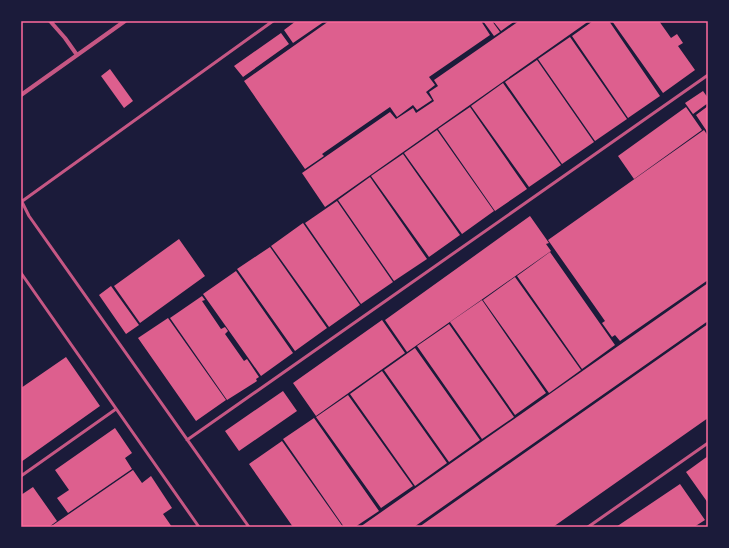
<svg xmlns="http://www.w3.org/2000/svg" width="729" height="548" viewBox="0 0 729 548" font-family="'Noto Sans',sans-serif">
<rect width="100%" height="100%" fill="#1b1b3a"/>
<path fill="#dd5f8e" d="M296,21H325L293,43L284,30Z
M329,21H481L490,35L429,77L435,85L426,92L432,100L417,110L413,105L397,117L390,107L322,154L324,156L305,169L244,81Z
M483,21H492L500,32L494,36Z
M493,21H515L501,31Z
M519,21H589L325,207L302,173L390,112L396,119L413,108L416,113L434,101L429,92L438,86L434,80Z
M593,21H609L660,96L628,118L572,36Z
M612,21H659L671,38L677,34L683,43L678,46L695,70L663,93Z
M281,33L289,44L243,77L234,66Z
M570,37L627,119L595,141L538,59Z
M537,60L594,142L562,164L505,82Z
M110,69L133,101L124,108L101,76Z
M503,83L561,165L529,187L471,106Z
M703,91L708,98V103L693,114L685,103Z
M708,106V133L696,115Z
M470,107L527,189L495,211L438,129Z
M686,107L702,130L634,179L618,156Z
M437,130L494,211L462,234L404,153Z
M704,130L708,136V280L620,341L615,335L612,337L602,323L605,321L548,240Z
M403,154L460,235L429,257L371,176Z
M370,177L427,259L394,281L338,200Z
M337,201L393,282L361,304L305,223Z
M530,216L549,243L546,244L551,251L407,352L385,320Z
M303,223L360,305L329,327L271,246Z
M179,239L205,276L140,323L114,286Z
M270,247L327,328L295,351L237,269Z
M550,252L615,345L582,369L517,276Z
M236,271L293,353L261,376L203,294Z
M515,277L581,370L549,393L483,300Z
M708,283V321L414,527H360Z
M111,286L139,325L126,334L99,295Z
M202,296L205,300L202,301L221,329L225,327L228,331L225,334L244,361L247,359L259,377L256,379L257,381L227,400L170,318Z
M482,300L546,393L515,415L450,322Z
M168,318L226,400L196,421L138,338Z
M382,320L405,353L316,416L293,383Z
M449,324L514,417L482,439L417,346Z
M708,324V418L553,527H419Z
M415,348L480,440L449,462L384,370Z
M66,357L100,406L21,462V388Z
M382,371L447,463L415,486L350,394Z
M283,391L297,411L239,451L225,431Z
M348,395L413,486L381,508L316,417Z
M314,418L379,511L355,527H344L283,439Z
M115,428L132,453L125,458L132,469L68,513L57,498L69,490L55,470Z
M282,441L343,527H293L249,464Z
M708,456V503L686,472Z
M133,470L142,483L151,476L172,508L163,514L172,527H50Z
M680,484L705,520L694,527H616Z
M33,487L57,521L49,527H21V495Z"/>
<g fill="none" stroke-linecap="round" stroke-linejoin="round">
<path stroke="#c65784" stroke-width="3" d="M21,200L29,216L249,527
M21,202L273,21
M21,273L199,527
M187,440L708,75
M21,476L116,409
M588,527L708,443"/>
<path stroke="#c65784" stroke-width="4" d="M50,21L65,38L77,55
M21,95L125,21"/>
</g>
<rect width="729" height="548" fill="none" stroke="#1b1b3a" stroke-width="44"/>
<rect x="22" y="22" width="685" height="504" fill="none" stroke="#ff6b9d" stroke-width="1.5"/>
</svg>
